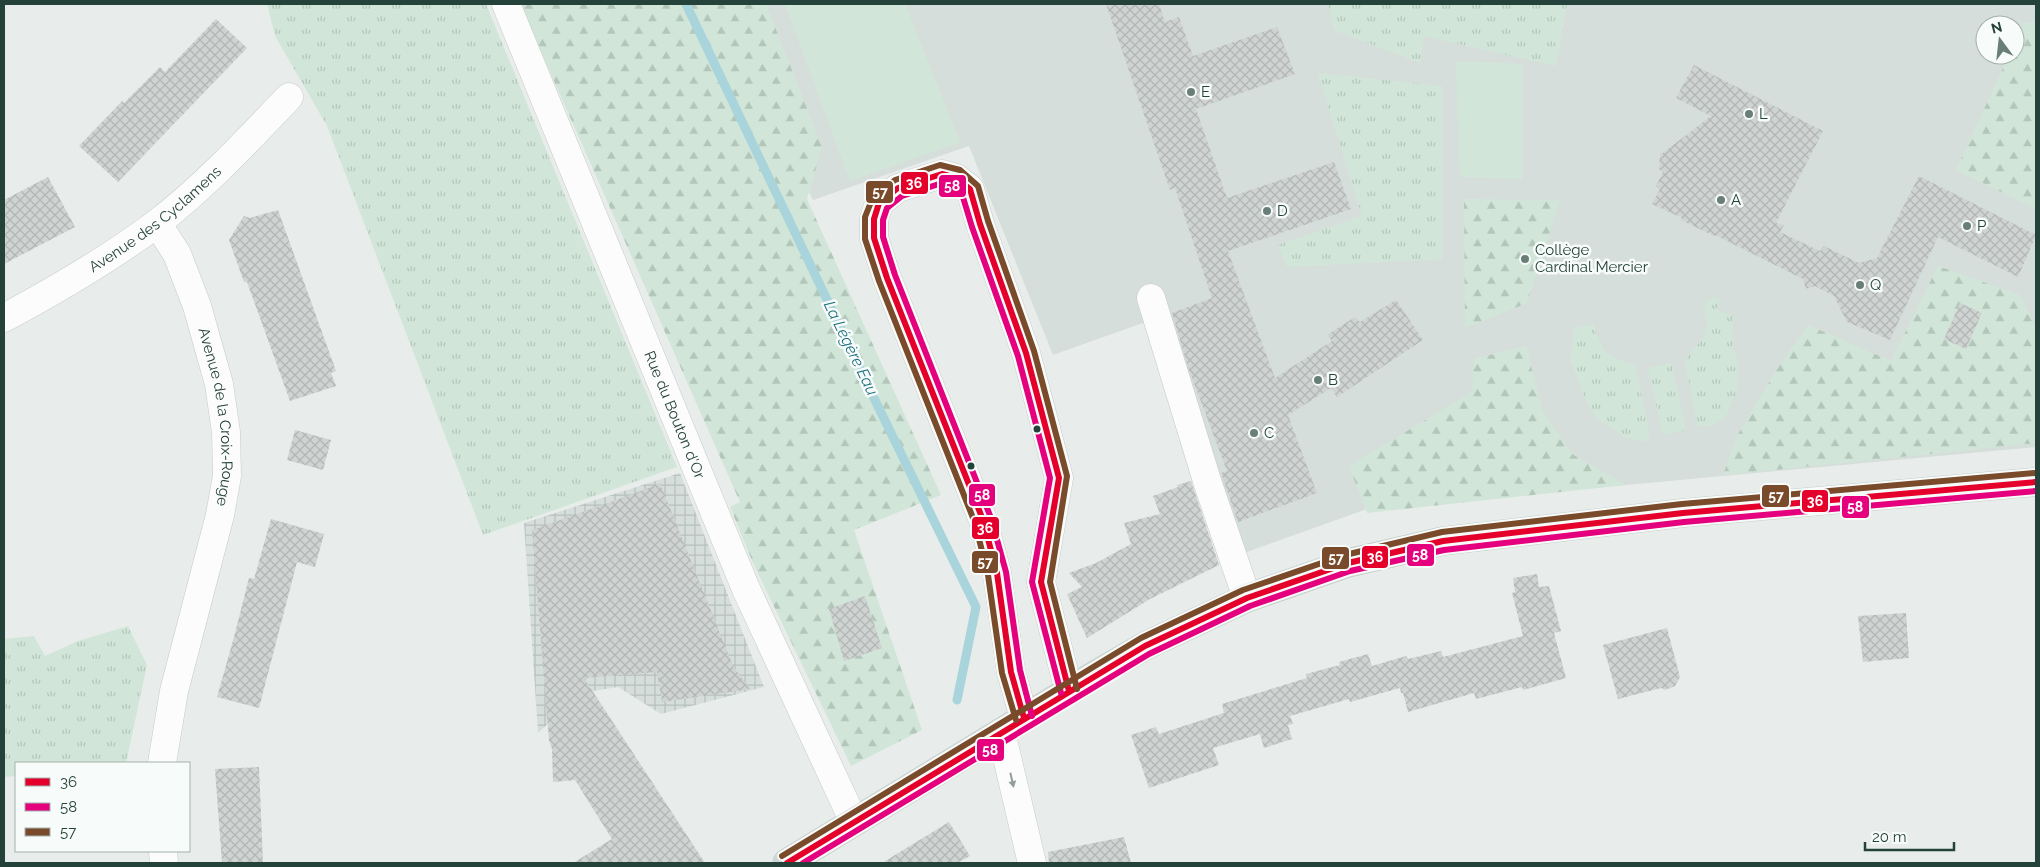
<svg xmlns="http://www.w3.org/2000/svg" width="2040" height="867" viewBox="0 0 2040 867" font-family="Raleway,sans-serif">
<defs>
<pattern id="industrial-grid" width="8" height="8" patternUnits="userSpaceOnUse" patternTransform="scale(1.25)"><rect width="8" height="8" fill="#d6dedb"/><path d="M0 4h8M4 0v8" fill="none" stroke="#b8c0bd"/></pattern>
<pattern id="grass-tufts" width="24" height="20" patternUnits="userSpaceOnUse" patternTransform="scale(1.25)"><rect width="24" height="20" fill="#d1e6d8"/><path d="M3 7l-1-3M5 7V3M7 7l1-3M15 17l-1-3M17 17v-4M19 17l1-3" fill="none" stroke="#b3c6ba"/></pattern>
<pattern id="forest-firs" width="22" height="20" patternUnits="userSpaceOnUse" patternTransform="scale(1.25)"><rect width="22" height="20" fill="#d1e6d8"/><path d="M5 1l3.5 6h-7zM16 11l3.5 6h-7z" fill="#b3c6ba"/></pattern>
<pattern id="building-cross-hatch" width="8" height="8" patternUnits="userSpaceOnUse" patternTransform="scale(1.25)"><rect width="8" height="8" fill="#cfd4d2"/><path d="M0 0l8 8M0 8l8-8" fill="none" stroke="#b2b7b5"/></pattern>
</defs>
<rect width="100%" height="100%" fill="#e8edeb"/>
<path fill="#d6dedb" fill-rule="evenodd" d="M709,4H2036V447L1367,509L1225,560L1154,319L1053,355L969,146L813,200ZM1985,25H2015V55H1985Z"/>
<path fill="url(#industrial-grid)" d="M680,473L764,687L661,714L618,687L581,693L538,733L524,523Z"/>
<path fill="url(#grass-tufts)" d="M267,4H486L677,467L483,535L327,126L275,36Z
M1328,4H1567L1556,66L1424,36L1420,63L1334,30Z
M1318,73L1442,86V259L1287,267L1278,245L1362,216Z
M1714,297L1720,299L1716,309L1733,317L1732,344L1738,364L1737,391L1725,418L1711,426H1698L1685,360C1704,333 1711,340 1704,304Z
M1593,324C1606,357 1601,353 1635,365L1650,436L1645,442L1625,437L1596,417L1585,399L1571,360L1574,328Z
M1671,363L1686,430L1663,435L1648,368Z
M128,626L147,665L126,763H16V776L4,777V639L34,636L45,656L78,641Z"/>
<path fill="url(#forest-firs)" d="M520,4H766L822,147L807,199L941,495L854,530L922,730L851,766L753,563L730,507L740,502Z
M2036,22V209L1956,170L2009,55H2015V43L2024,23Z
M1464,199L1560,200L1527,303L1465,328Z
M1938,266L2020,295L2036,328V443L1723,475L1737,436L1774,374L1808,325L1891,361Z
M1526,346L1542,410L1572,454L1626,485L1367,513L1349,466L1472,392L1474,359Z"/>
<path fill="#d1e6d8" d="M785,4H905L960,142L850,181Z
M1456,61L1522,64V179L1460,177Z"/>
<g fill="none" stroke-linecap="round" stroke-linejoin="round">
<path stroke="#a9d4db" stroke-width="9" d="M686,4L871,392L976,607L957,700"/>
</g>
<path fill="url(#building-cross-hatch)" d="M1106,4H1159L1165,22L1179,17L1193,56L1277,27L1295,74L1196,109L1227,198L1334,162L1351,209L1228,251L1275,378L1332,341L1327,335L1355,317L1360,322L1396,300L1423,340L1337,397L1331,388L1288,415L1317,493L1238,522L1221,473L1227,471L1188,367L1172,313L1212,298L1175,188L1170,190Z
M216,19L247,48L118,182L79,146L122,101L124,103L160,67L165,72Z
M1694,65L1823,131L1776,223L1784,225L1780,232L1820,251L1824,246L1859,263L1877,258L1919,176L2036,235L2018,277L1938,237L1890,340L1847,322L1834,296L1815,286L1806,289L1803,279L1715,235L1714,236L1681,220L1682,218L1652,204L1660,189L1656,186L1663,172L1659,169L1660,155L1711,116L1676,98Z
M48,177L75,227L4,264V200Z
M278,210L336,371L331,373L336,386L290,401L247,282H244L229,240L244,216L250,218Z
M1960,303L1982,313L1966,349L1944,339Z
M295,430L331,440L323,470L287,460Z
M1191,481L1219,565L1150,599L1087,638L1067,594L1082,587L1069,573L1096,563L1131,544L1124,523L1160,514L1153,496L1178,487L1177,485Z
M660,483L733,666L750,689L662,702L657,672L584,678L705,863H573L612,839L575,780L553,782L552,749L549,740L532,530L628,496Z
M271,519L324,534L315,567L297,562L259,708L217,697L234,637L249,578L254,579Z
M1537,574L1539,587L1549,586L1561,631L1554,633L1566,678L1523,690L1522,687L1476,699L1474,693L1408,712L1403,693H1401L1400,688L1350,702L1349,699L1290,716L1293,724L1288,725L1292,739L1264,748L1260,734L1213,748L1219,765L1149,788L1131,735L1156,727L1159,734L1224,713L1222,704L1307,678L1306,674L1340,665L1339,662L1368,654L1372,666L1406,656L1408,659L1441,651L1443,657L1523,636L1512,593L1515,592L1513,578Z
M865,596L882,648L844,661L829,609Z
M1906,613L1909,658L1863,662L1858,616Z
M1667,628L1680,677L1675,686L1665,690L1661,688L1618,699L1603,645Z
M259,767L263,863H222L215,769Z
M949,822L970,856L957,863H882Z
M1124,837L1131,863H1049L1048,852Z"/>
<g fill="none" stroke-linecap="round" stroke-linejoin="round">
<g stroke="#c5cac8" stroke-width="29">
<g id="minor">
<path id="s1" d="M506,4L746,589L854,822"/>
<path id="s2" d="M157,223L177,254L197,306L219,384L226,432L227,476L220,515L174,691L162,763"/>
<path d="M1151,298L1208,484L1247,598"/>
<path id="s3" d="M4,318C56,290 108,260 156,224C204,187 247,141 289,97"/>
<path d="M1024,718L1011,672L997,573L983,520L887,278L874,238V219L879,203L898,188L942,174L956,178L970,189L980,224L1026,353L1059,478L1041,582L1069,691"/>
<path d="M1001,732L1032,863"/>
<path d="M163,851L164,863"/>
</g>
</g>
<g stroke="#c3ccc9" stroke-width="29">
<path id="major" d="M787,863L1100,672L1145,646L1247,598L1348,563L1443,541L1683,513L2036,482"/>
</g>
<use href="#minor" stroke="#fcfcfc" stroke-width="28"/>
<use href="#major" stroke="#cfd7d5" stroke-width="28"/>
<g stroke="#f7fbf9" stroke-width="10">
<path id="bus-1" d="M1024,718L1011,672L997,573L983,520L887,278L874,238V219L879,203L898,188L942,174L956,178L970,189L980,224L1026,353L1059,478L1041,582L1069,691
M787,863L1145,646L1247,598L1348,563L1443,541L1683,513L2036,482"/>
</g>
<g stroke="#f7fbf9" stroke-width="10">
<path id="bus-2" d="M1032,716L1020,670L1006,572L991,518L895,275L883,237V220L887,208L902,196L942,183L952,186L962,194L972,227L1018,356L1050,478L1032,582L1061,693
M803,863L1149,654L1250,606L1350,571L1444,550L1684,522L2036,491"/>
</g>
<g stroke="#f7fbf9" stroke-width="10">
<path id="bus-3" d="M1016,720L1002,673L988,575L975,523L879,281L865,239V217L873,197L895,180L940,165L960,170L978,186L988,221L1034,351L1067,476L1050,582L1077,689
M782,856L1141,638L1243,590L1345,555L1442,532L1682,504L2035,473"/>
</g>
<use href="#bus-1" stroke="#e4002b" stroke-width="6"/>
<use href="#bus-2" stroke="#e5007d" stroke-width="6"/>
<use href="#bus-3" stroke="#7a4b2a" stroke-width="6"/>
</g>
<defs><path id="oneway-solid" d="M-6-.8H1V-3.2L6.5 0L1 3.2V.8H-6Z" transform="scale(1.25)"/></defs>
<use fill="#909f9b" href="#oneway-solid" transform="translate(1012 780) rotate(77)"/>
<g fill="#697e78" stroke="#f7fbf9" stroke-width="2">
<circle cx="1191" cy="92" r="5"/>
<circle cx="1749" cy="114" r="5"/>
<circle cx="1721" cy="200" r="5"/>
<circle cx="1267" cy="211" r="5"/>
<circle cx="1967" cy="226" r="5"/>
<circle cx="1525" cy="259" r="5"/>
<circle cx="1860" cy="285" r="5"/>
<circle cx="1318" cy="380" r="5"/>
<circle cx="1254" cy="433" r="5"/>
</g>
<g fill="#24423a" stroke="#f7fbf9" stroke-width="2">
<circle cx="1037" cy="429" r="4.5"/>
<circle cx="971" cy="466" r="4.5"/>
</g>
<g text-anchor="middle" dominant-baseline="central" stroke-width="5" stroke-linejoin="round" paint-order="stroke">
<g font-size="15" fill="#24423a" stroke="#f7fbf9" text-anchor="start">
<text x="1201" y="92">E</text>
<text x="1759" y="114">L</text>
<text x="1731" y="200">A</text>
<text x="1277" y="211">D</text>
<text x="1977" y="226">P</text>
<text x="1535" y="250">Collège<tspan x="1535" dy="17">Cardinal Mercier</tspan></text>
<text x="1870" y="285">Q</text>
<text x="1328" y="380">B</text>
<text x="1264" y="433">C</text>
</g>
<g font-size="15" fill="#24423a" stroke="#f7fbf9">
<text stroke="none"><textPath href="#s3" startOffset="181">Avenue des Cyclamens</textPath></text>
<text stroke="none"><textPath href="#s1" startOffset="444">Rue du Bouton d'Or</textPath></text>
<text stroke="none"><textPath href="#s2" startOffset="206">Avenue de la Croix-Rouge</textPath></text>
</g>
<g font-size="16" font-style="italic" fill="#1c6f80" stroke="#f7fbf9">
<text transform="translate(851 348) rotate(64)">La Légère Eau</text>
</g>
</g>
<g stroke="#f7fbf9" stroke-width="2">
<rect x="900" y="171" width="29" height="24" rx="5" fill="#e4002b"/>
<rect x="938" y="174" width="29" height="24" rx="5" fill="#e5007d"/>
<rect x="865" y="180" width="29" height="24" rx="5" fill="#7a4b2a"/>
<rect x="968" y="483" width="28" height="24" rx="5" fill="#e5007d"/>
<rect x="1761" y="484" width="29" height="24" rx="5" fill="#7a4b2a"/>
<rect x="1801" y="489" width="28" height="24" rx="5" fill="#e4002b"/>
<rect x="1841" y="495" width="29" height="24" rx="5" fill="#e5007d"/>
<rect x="971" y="516" width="29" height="24" rx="5" fill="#e4002b"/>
<rect x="1406" y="543" width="29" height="24" rx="5" fill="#e5007d"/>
<rect x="1361" y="545" width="28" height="24" rx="5" fill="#e4002b"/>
<rect x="1321" y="546" width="29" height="24" rx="5" fill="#7a4b2a"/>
<rect x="971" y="550" width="28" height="24" rx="5" fill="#7a4b2a"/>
<rect x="976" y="738" width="29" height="24" rx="5" fill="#e5007d"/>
</g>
<g font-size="14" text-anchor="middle" font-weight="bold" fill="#fff">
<text x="914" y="188">36</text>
<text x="952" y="191">58</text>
<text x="880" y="197">57</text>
<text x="982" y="500">58</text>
<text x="1776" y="501">57</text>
<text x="1815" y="506">36</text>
<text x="1855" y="512">58</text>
<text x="985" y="533">36</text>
<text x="1420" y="560">58</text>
<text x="1375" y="562">36</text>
<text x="1336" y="563">57</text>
<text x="985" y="567">57</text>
<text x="990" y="755">58</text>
</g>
<rect width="2040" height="867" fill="none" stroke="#24423a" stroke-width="10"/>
<rect x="15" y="762" width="175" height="90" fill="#f7fbf9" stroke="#a3b1ad"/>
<rect x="25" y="778" width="25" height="8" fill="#e4002b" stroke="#a3b1ad"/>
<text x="60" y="787" font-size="15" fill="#24423a">36</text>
<rect x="25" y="803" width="25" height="8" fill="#e5007d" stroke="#a3b1ad"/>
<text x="60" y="812" font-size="15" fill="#24423a">58</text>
<rect x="25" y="828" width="25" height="8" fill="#7a4b2a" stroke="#a3b1ad"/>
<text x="60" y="837" font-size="15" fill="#24423a">57</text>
<g transform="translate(2000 40) rotate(345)"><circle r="24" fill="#f7fbf9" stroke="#a3b1ad"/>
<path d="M0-4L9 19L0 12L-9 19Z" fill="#697e78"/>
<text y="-8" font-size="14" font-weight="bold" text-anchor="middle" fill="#24423a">N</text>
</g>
<path d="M1865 842v8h89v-8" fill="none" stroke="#24423a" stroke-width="2.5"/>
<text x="1872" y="842" font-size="15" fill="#24423a" stroke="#f7fbf9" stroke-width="4" paint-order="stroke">20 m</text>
</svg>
